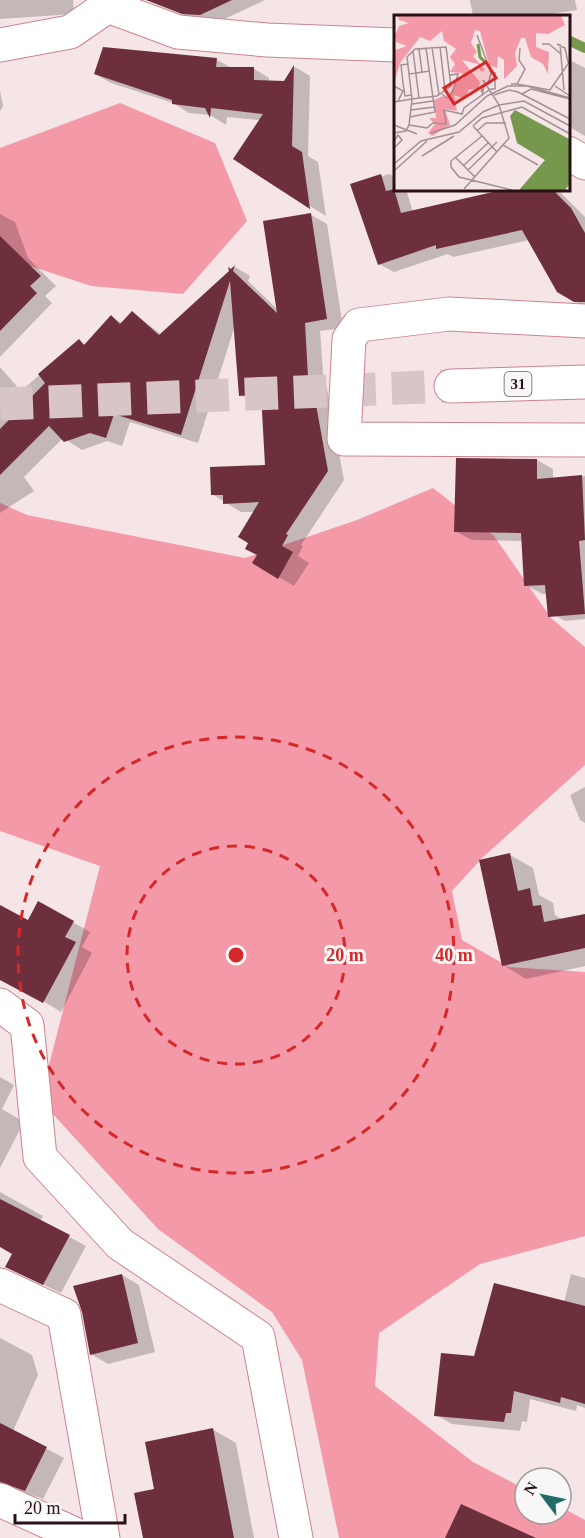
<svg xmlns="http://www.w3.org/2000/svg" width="585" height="1538" viewBox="0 0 585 1538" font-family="'Times New Roman',serif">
<rect width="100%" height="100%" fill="#f5e5e7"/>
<path fill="#f499a8" d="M120,103L215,143L247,221L183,294L91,286L0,256V148Z
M433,488L494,536L551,618L585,647V765L482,858L452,891L462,940L509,967L585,972V1236L480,1264L379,1333L375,1386L473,1462L525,1489V1514H561V1507L585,1520V1538H339L302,1360L272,1312L158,1229L40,1100L100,866L0,831V503L27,515L245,558L357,520Z"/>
<path fill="#0003" d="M0,0H73L74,14L0,19Z
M164,0H265L216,23L199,21L157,3Z
M470,0H575L577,10L537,16L533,14L473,16Z
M568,59L585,68V136L568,126Z
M217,60L232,68H253L269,78V82L285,83L295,67L310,76L308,156L318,162L326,216L235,159L260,120L227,117L226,125L210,115L189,113L173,103L111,83L95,74Z
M0,91L3,106L0,111Z
M389,174L396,177V189H406L413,212L506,191L503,189H557L585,217V307L573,300L529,240L453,257L448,254L394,272L379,264L352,185Z
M0,214L15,222L28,258L56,286L45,296L52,303L0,357Z
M311,215L327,224L343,328L320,331L324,386L327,388L344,480L301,545L303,546L298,556L309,563L294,586L254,563L259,555L255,512H241L212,494L267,467L263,404H257L241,395L235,325L198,443L130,422L122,446L107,441L82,450L63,438L24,477L34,491L0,513V367L21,391L79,341L86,345L112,317L123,324L133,313L162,335L235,267L250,276L248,281L278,310Z
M537,460L553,469V479L585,476V619L565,621L549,612L547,594H542L526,585L523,541L472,540L455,531Z
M585,787V823L580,820L570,795Z
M510,855L533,868L539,895L553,903L555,915L563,920L585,916V966L526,979L503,965Z
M39,903L90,932L82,947L92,953L61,1012L0,975V907L29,922Z
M0,1077L14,1085L2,1109L24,1122L0,1168Z
M0,1192L43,1216L40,1221L86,1246L61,1293L7,1267L14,1253L0,1246Z
M571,1274L585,1278V1408L577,1405L576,1411L530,1399L527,1422L522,1421L520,1431L452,1424L436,1415L476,1358L564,1303Z
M122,1275L139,1285L155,1352L108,1364L91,1354Z
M0,1338L32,1355L38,1375L13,1431L64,1458L43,1499L0,1483Z
M212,1429L236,1443L254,1538H145L156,1490Z"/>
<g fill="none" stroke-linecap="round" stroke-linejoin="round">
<path stroke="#75984c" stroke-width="10" d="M568,40L585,48"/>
</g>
<path fill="#6c2f3b" d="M146,0H232L200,15L182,14Z
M103,47L217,58L216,67H254V80L284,81L294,65L292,146L302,152L310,209L233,159L263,114L211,108L210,118L205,108L172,104V100L94,74Z
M381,174L386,191L394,189L401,213L506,189H552L571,208L585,233V302H574L557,292L522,230L436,249V245L378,265L350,184Z
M311,213L327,319L305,323L308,377H311L328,471L286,534L288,535L282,546L293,552L278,579L252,563L257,555L245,549L248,543L238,537L259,502L223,504V495H211L210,467L265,465L261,394L239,396L230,281L181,435L114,414L106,438L90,433L64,442L49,426L0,475V429L45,383L38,374L79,339L84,345L111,315L120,324L132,311L159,335L229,271L228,267L231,269L235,265L233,271L277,313L263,221Z
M0,236L41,276L30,286L37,293L0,331Z
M456,458L537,459V479L582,475L585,540L579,541L585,614L548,617L545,585L524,586L521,533L454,532Z
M510,853L518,891L530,888L533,906L541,905L544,922L585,914V948L502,966L479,860Z
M38,901L74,921L65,937L76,942L43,1003L0,980V905L28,920Z
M0,1199L70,1235L43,1285L5,1267L12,1254L0,1247Z
M122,1274L138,1343L90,1355L82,1312L73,1286Z
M494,1283L585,1306V1404L561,1397L560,1403L514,1391L511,1413H506L504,1422L434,1416L441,1353L474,1356Z
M0,1423L47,1447L25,1491L0,1482Z
M213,1428L234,1538H143L134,1493L154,1489L145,1442Z
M461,1504L536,1538H445Z"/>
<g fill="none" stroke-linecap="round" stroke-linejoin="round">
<path stroke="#d7c5c8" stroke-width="33" stroke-dasharray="33 16" stroke-linecap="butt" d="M0,404L451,386"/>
<g stroke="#cb8490" stroke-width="35">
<path id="minor" d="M0,45L70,32L108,6L178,32L267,40L396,45
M568,153L585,163
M585,321L449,314L359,325L349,339L344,439L585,440
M0,1005L27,1025L40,1157L120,1244L258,1337L296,1538
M0,1285L64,1315
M0,1500L83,1538"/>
</g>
<g stroke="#cb8490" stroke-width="35">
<path id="tertiary" d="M64,1315L103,1538"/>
</g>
<g stroke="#cb8490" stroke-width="35">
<path id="trunk" d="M451,386L585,382"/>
</g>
<use href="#minor" stroke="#fff" stroke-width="33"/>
<use href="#tertiary" stroke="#fff" stroke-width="33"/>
<use href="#trunk" stroke="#fff" stroke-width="33"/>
</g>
<g fill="none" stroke="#d62828" stroke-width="3" stroke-dasharray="10 8">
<circle cx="236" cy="955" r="109"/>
<circle cx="236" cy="955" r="218"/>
</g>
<g text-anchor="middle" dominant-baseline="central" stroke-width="6" stroke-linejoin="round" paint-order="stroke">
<rect fill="#f6f7f6" stroke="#685659" stroke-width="1.5" x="504.5" y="372" width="27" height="24" rx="4.5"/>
<g font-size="15" font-weight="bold" fill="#2b1116">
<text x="518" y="384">31</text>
</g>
</g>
<g transform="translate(394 15)">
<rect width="176" height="176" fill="#f5e5e7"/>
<path d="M3,0H167L171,10L154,19L142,18V32L155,37L154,59L149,49L137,42L131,23H127L121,38L123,51L110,64V45L104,41L103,53L95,50L86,16L81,15L77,28L83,37L79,41L91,55L87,57L84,49L68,45L86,67L84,75L75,74L71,84L60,80L63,96L51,94L56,110L38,121L34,118L41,109L35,103H42L40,85L49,81L54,83L62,66L70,64L68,58L56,57L61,49L56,42L62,34L50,26L48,16L36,26L26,22L6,48L1,65V35L13,31L2,27L1,20L5,11L15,8L5,5Z" fill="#f499a8"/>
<path d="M121,95L175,124V170L171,175H125L151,145L123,128L116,101Z" fill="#75984c"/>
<path fill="none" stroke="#75984c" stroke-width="3" d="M84,29L86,42L92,48"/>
<path fill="none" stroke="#a49093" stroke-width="1.5" d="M83,20L97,58L94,70M148,29H155L167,39M163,29L171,33L174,47M166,29L170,75M38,32L45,80M46,32L51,75M25,34L28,57M19,36L25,83M14,49L7,50L9,68L11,81L18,80M15,59L36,56M89,65L105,90L130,86L176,111M117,69H123L131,54L125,45L126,33M123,69L156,75L176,46M0,71L9,76L4,86M161,71L176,81M96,74H101V57M87,77L90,70L88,81M48,79L53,83L59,76L64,59L56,60M128,79L137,74L176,84M100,80L115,75L124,77L176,104M0,87L18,84L25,83L43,81L57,71L52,32L21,34L13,42L18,84L15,110L12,116L0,118M18,89L39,86M17,95L40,92M16,102L41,97L32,33M0,110L23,119M15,110L33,113L39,108L52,109L50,95L68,99L70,93L95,75M79,111L88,103L128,92L176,119M79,111L103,137M83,116L92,108H112M37,118L61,110L93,81L114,71H133L176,83M88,121L57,146V152L65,162L118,175M0,126L4,120L8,125L0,133M109,130L144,150M28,141L60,121M62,143L81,162M0,149L27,126L65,117L89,97L105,90L115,123L70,174M69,151L94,128M74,155L103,127M0,156L33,126"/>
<path fill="#d62828" fill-opacity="0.15" stroke="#d62828" stroke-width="3" d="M92,47L102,63L60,89L50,73Z"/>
<rect width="176" height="176" fill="none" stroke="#2b1116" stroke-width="3"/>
</g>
<circle cx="236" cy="955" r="9" fill="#d62828" stroke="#f6f7f6" stroke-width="3"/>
<g font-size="18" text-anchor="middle" font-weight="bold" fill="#d62828" stroke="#f6f7f6" stroke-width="6" stroke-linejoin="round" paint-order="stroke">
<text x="345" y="961">20 m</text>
<text x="454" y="961">40 m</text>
</g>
<g transform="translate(543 1496) rotate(302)"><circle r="28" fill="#f6f7f6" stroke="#a59b9c" stroke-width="1.5"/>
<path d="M0-4.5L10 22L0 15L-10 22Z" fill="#226c68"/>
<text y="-9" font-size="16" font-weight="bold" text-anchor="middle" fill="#2b1116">N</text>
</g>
<path d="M15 1514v9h110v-9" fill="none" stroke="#2b1116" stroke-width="3"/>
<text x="24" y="1514" font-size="18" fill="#2b1116" stroke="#f6f7f6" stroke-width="4.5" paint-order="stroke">20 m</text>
</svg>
